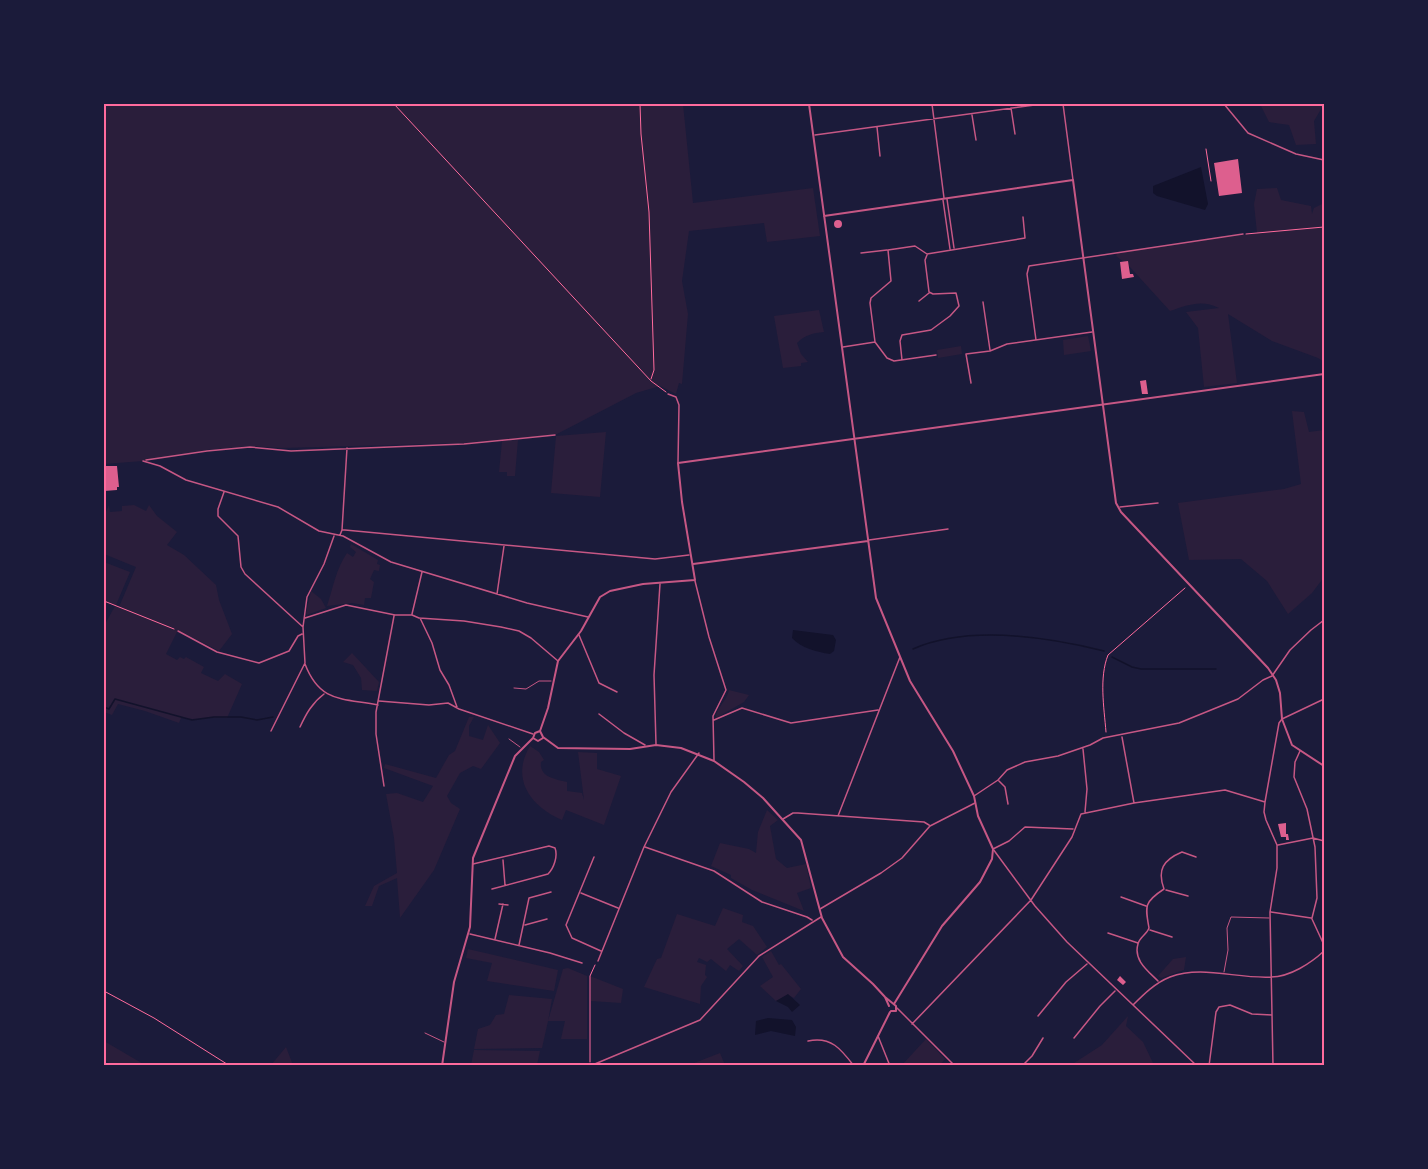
<svg xmlns="http://www.w3.org/2000/svg" width="1428" height="1169" viewBox="0 0 1428 1169" font-family="Commissioner,sans-serif">
<rect width="100%" height="100%" fill="#1b1b3a"/>
<path fill="#2a1e3b" d="M104,104H683L693,203L813,188L820,236L767,242L764,223L689,231L682,281L688,314L682,384L679,383L676,394L660,386L636,393L555,435L464,443L281,448L250,446L207,450L143,461L104,464Z
M1260,104H1324L1314,121L1316,144L1296,145L1289,125L1269,122Z
M1277,188L1281,200L1311,206L1312,214L1314,208L1324,203V362L1318,358L1272,341L1228,314L1237,383L1204,387L1198,328L1186,312L1219,308C1202,299 1187,305 1170,311L1129,266L1116,256L1118,252L1257,233L1254,204L1257,189Z
M819,310L824,332C813,333 805,335 797,343L801,354L808,362L801,363V366L783,368L774,316Z
M1088,336L1091,351L1064,355L1063,340Z
M961,346L962,354L938,358L937,350Z
M1292,411L1304,412L1309,432L1324,430V577L1312,593L1288,614L1267,581L1241,559L1189,560L1178,503L1284,489L1301,484Z
M606,432L600,497L551,493L556,436Z
M518,440L515,476H507V472H499L502,441Z
M109,505L110,512L122,511V506L134,505L146,511L149,505L157,516L177,532L167,545L184,555L216,585L219,600L232,634L219,651L178,630L166,654L177,660L180,657L184,659L186,657L204,667L201,673L218,681L225,674L242,684L227,718C211,716 197,721 181,718L179,723L145,711L118,704L112,715L104,712V626L115,606L104,601V562L130,572L116,605L119,607L136,567L104,554V516Z
M351,544L378,560L377,564L380,565L379,571L374,570L370,579L374,582L371,598H365L364,605L352,603L327,606C333,588 336,569 347,553L353,557L356,552L350,547Z
M311,591L321,599L326,608L307,615L306,613Z
M352,653L379,682L377,691L362,690L361,678L353,665L343,662Z
M729,690L749,695L744,702L716,718C715,709 727,701 729,690Z
M469,717H474L469,726V736L483,740L488,725L500,743L481,769L473,766L460,773L447,796L451,803L460,809L434,870L400,918L397,878L379,886L372,906H365L374,886L397,873L394,838L386,794L397,793L423,802L433,786L384,768L385,764L436,778L449,755L455,751Z
M530,746L539,752L544,760L541,762C539,777 555,779 567,782V791L582,793L584,800L578,752L597,753V769L621,776L604,825L566,810L562,820C531,807 510,779 530,746Z
M767,810L778,820L770,826L776,859L787,868L806,864L811,888L797,893L804,911L752,890L731,878V875L711,866L720,843L749,849L756,853L758,832Z
M723,908L743,915L742,922L753,926L767,947L757,955L739,939L727,949L743,966L739,971L730,965L726,971L711,959L707,962L699,958L697,962L706,965L705,975L707,977L701,986L700,1004L644,987L657,959L661,958L677,914L715,926Z
M468,949L558,970L554,991L487,981L492,963L466,958Z
M771,951L779,965L781,964L801,989L794,998L788,995L776,1001L760,986L773,977L762,957Z
M1186,957L1184,970L1161,978L1158,976L1173,959Z
M568,968L587,976V1039H561L565,1021H548L542,1048L474,1049L478,1029L490,1025L496,1015L504,1014L509,995L552,999L548,1021L563,969Z
M590,976L623,989L621,1003L591,1001Z
M1128,1016L1126,1026L1143,1042L1154,1065H1071L1102,1045Z
M926,1039L945,1059L940,1065H902Z
M104,1041L145,1065H112L104,1059Z
M286,1047L293,1065H271Z
M474,1050L540,1051L537,1065H471Z
M720,1053L725,1065H689Z"/>
<path fill="#12122b" d="M1201,167L1208,204L1205,210L1157,196L1153,193V186Z
M793,630L833,635L836,640L834,651L830,654C817,652 801,648 792,638Z
M788,994L800,1005L792,1012L788,1007L776,1001Z
M768,1018L792,1020L796,1027L795,1036L771,1031L755,1035L756,1021Z"/>
<g fill="none" stroke-linecap="round" stroke-linejoin="round">
<path stroke="#12122b" stroke-width="1.5" d="M913,649C968,625 1047,637 1104,651
M1112,657L1132,667L1141,669H1216
M104,707L109,709L115,699L192,720L214,717H241L257,720L273,717"/>
</g>
<path fill="#dd5f8e" d="M1238,159L1242,193L1219,196L1214,163Z
M834 224a4 4 0 1 1 8 0a4 4 0 1 1-8 0Z
M1128,261L1130,274H1133L1134,277L1122,279L1120,262Z
M1146,380L1148,394H1142L1140,381Z
M104,466H117L119,487H117V490L104,491Z
M1286,823V834H1288L1289,840H1286V837H1281L1278,824Z
M1120,976L1126,982L1123,985L1117,980Z"/>
<g fill="none" stroke-linecap="round" stroke-linejoin="round">
<path stroke="#ff6b9d" stroke-width="1" d="M394,104L651,381L666,392
M640,104L641,134L649,212L654,370L651,379
M1206,149L1211,181
M1246,234L1324,227
M104,601L174,629
M1106,732C1104,707 1099,678 1108,655L1185,588
M104,991L154,1018L230,1066
M590,1062V976L595,965"/>
<path stroke="#c65784" stroke-width="1" d="M514,688L526,689L539,681H551
M509,739L520,747
M1224,972L1228,950L1227,928L1231,917L1269,918
M425,1033L444,1042"/>
<path stroke="#c65784" stroke-width="1.5" d="M932,104L944,198
M1063,104L1073,180
M1224,104L1248,133L1296,154L1324,160
M1011,108L1015,134
M972,115L976,140
M877,127L880,156
M815,135L1042,104
M947,199L954,248
M943,200L950,249
M861,253L887,250
M919,301L929,293
M983,302L990,350
M1036,340L1027,274L1029,266L1243,234
M875,342L870,303L871,298L891,281L888,250L915,246L927,254L1025,238L1023,217
M843,347L875,342L887,358L894,361L936,355
M902,360L900,341L902,335L931,330L950,316L959,306L956,293L933,294L929,292L925,260L927,255
M971,383L966,354L990,351L1007,344L1092,332
M668,394L676,397L679,405L678,462
M146,460L207,451L250,447L291,451L464,444L555,435
M143,461L160,466L186,480L278,507L319,531L343,536L391,562L527,603L588,617
M224,492L218,509V516L238,536L241,567L245,574L303,627
M1120,507L1158,503
M342,530L347,448
M340,535L342,530H345L655,559L689,555
M869,540L948,529
M695,581L709,637L726,690L713,716L714,760
M497,594L504,546
M412,614L422,572
M305,618L346,605L395,615H412L419,618L464,621L501,627L519,631L531,638L558,661
M420,618L432,643L440,670L449,685L457,707
M178,631L217,652L259,663L289,651L298,636L302,634
M579,635L599,683L617,692
M305,664C320,703 342,698 378,705
M379,701L429,705L448,703L459,709L533,734
M599,714L624,733L645,745
M714,720L742,708L791,723L878,710
M300,727C306,714 312,703 324,694
M271,731L305,663L303,627L307,597L324,564L334,536
M1122,737L1134,803
M656,744L654,675L660,584
M1083,749L1087,789L1085,812
M1300,751L1295,762L1294,777L1307,809L1315,847L1317,898L1312,918
M999,781L1005,787L1008,804
M384,786L376,734V712L394,616
M974,796L998,780L1007,770L1025,762L1058,756L1090,745L1103,738L1179,723L1238,699L1263,680L1272,676L1290,650L1311,630L1324,620
M838,816L900,657
M783,819L793,813H798L924,822L929,825
M1073,829L1025,827L1009,841L993,849L1035,906L1067,942L1197,1066
M1278,845L1313,838L1324,841
M645,847L714,871L762,902L807,917L812,920
M594,857L566,925L572,938L601,951
M503,860L505,885
M473,864L549,846L555,848C558,856 554,868 548,874L492,889
M1166,890L1188,896
M581,893L618,908
M1121,897L1146,906
M499,904L508,905
M820,909L881,873L902,858L930,826L975,803
M1271,912L1311,918
M1312,919L1324,945
M525,925L547,919
M1150,930L1172,937
M1108,933L1138,943
M470,934L550,953L582,963
M495,939L503,904
M519,945L529,898L551,892
M598,961L644,847L671,792L699,753
M1158,981C1148,971 1133,960 1138,944C1139,938 1147,934 1149,928C1145,906 1144,902 1164,889C1157,870 1163,860 1182,852L1196,857
M1133,1005C1144,994 1155,983 1170,977C1202,965 1237,979 1271,977C1290,977 1311,963 1324,951
M897,1008L955,1066
M1038,1016L1066,982L1087,964
M912,1024L1031,900L1072,837L1081,814L1134,803L1225,790L1265,802
M878,1036L890,1066
M1074,1038L1100,1006L1115,991
M808,1041C831,1036 841,1049 854,1066
M590,1066L700,1020L759,956L821,917
M1022,1066L1032,1056L1043,1038
M1209,1066L1216,1012L1219,1007L1230,1005L1252,1014L1272,1015
M1273,1066L1270,912L1277,868V845L1266,820L1264,812L1265,802L1279,723L1282,719L1324,699"/>
<path stroke="#c65784" stroke-width="2" d="M809,104L876,598L910,681L953,751L974,796L978,816L993,849L992,859L980,882L942,926L894,1004
M824,216L1073,180L1116,503L1121,512L1268,668L1276,680L1280,693L1282,719L1292,745L1324,766
M693,564L868,541
M540,731L548,708L558,661L581,631L600,597L610,591L643,584L695,580L682,502L678,463L1324,374
M540,731L543,737L558,748L630,749L656,745L681,748L714,761L744,782L763,798L801,840L822,918L843,957L873,984L885,997L896,1006V1011H891
M533,738L538,741L543,738
M885,997L889,1006
M442,1066L454,982L470,927L473,858L515,756L533,738L535,733L540,731
M863,1066L890,1012"/>
</g>
<rect width="1428" height="1169" fill="none" stroke="#1b1b3a" stroke-width="210"/>
<rect x="105" y="105" width="1218" height="959" fill="none" stroke="#ff6b9d" stroke-width="2"/>
</svg>
